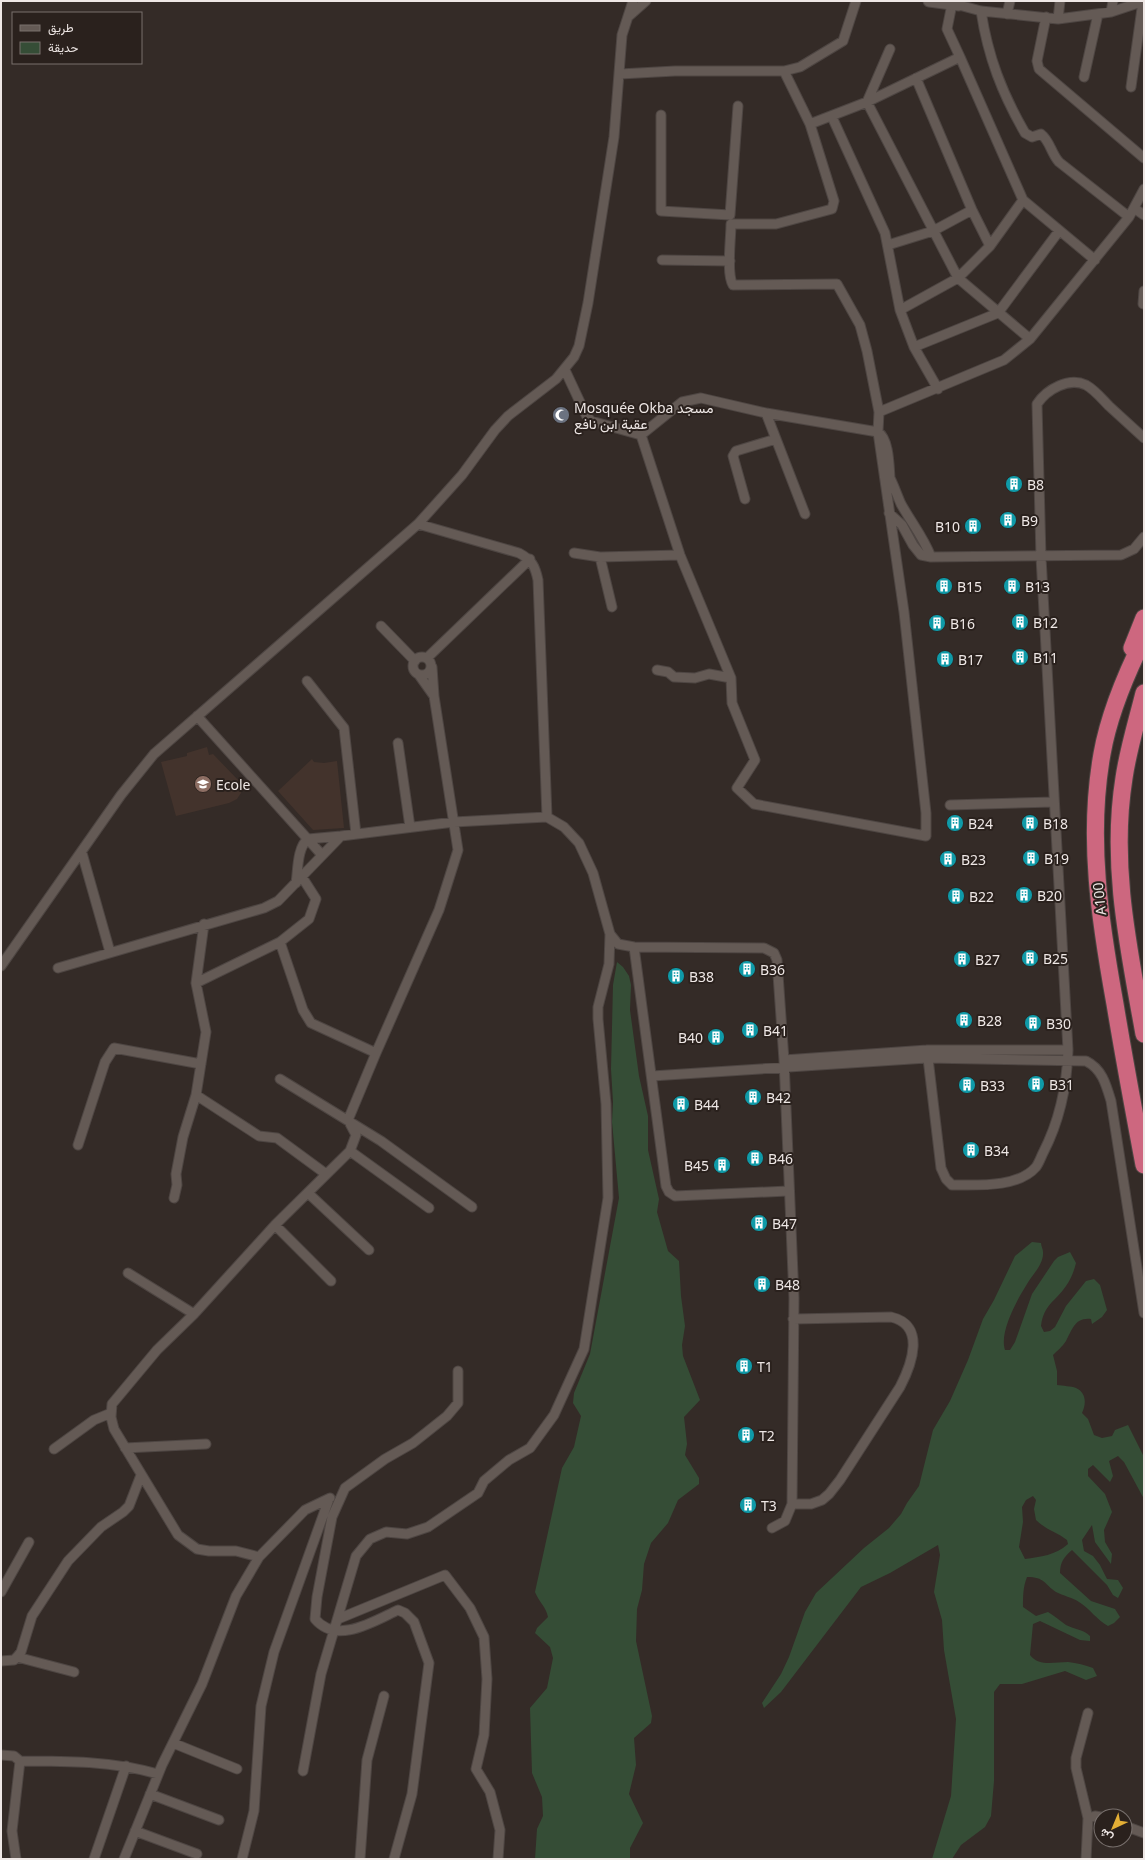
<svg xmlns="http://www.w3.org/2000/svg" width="1145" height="1860" viewBox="0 0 1145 1860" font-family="'Noto Sans',Vazirmatn,sans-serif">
<rect width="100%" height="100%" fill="#342b27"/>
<path fill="#43332c" d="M207,747L209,755L213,754L239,781L241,793L237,799L229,803L176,816L161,762L187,756V753Z
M312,759L314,762L324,763L337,761L344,828L313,830L278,791Z"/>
<path fill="#354d36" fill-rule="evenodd" d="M617,962L623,967L629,976L631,985L630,1010L639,1076L648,1116V1150L659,1199L657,1212L668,1251L679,1261L681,1296L685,1326L682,1345L683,1356L700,1400L684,1417L687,1444L685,1455L699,1478V1484L678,1500L668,1523L651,1543L644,1564L642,1590L637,1609L636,1641L652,1716L651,1723L634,1738L636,1765L629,1794L643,1823L630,1848V1859H535L537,1829L543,1816L542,1797L532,1773L530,1708L547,1688L553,1658L550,1647L535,1633L537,1628L548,1617C546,1607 539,1602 535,1592L562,1468L574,1447L581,1416L573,1403L574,1393L590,1354L619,1198L612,1122L613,1102L611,1069L613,985Z
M1032,1242L1041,1243C1041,1246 1043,1249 1043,1252C1044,1264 1032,1275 1027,1284C1017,1300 999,1332 1005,1350H1010L1015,1342L1032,1294L1054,1261L1058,1257L1070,1252L1076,1263C1074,1271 1071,1279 1066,1286C1055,1302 1044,1304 1041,1326L1044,1332L1050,1331L1055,1327L1066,1306L1086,1281L1094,1279L1100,1285L1107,1310L1102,1317L1092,1324L1091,1319C1075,1317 1072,1330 1066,1341C1063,1346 1057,1351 1053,1355L1057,1371V1385C1063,1386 1071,1386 1076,1388C1087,1393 1086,1405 1082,1413L1088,1419L1094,1435L1102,1438L1112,1436L1115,1430L1128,1425L1144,1457V1499L1124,1462L1118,1456L1109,1461L1113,1476L1110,1482L1093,1465L1088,1469V1476L1105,1494L1112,1512L1104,1530L1105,1542L1112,1554L1111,1564L1095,1542L1092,1525L1082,1540L1084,1551L1093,1556L1100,1565L1107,1579L1118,1580L1123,1588L1118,1598L1113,1595L1107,1585L1072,1550C1064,1557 1060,1562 1060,1573L1091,1601L1115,1609L1120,1617L1114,1623L1108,1626C1097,1620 1090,1609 1079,1602C1072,1597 1063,1596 1056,1592C1044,1584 1045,1577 1027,1577C1023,1587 1023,1596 1023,1607L1036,1616L1048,1612C1055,1616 1060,1621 1066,1625C1075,1630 1083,1629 1090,1636V1641L1080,1640L1040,1621L1033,1624L1030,1655C1039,1667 1055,1662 1068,1662C1077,1663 1085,1665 1093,1668L1097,1676L1086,1680L1065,1671L1022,1684H1000L994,1692V1781L991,1816L985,1827L961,1845L952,1859H932L951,1796L956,1719L944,1650L942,1620L934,1592L940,1555L938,1545L890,1573L861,1587L781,1692L764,1708L762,1703L781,1674L789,1657L805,1612L816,1593L864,1548L889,1528L901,1514L907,1503L919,1486L933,1430L950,1401L968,1360L983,1319L994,1300L1015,1256ZM1033,1496L1036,1500L1034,1509L1036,1520C1046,1530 1057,1532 1067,1540L1068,1544C1056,1555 1040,1557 1025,1559L1019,1547L1023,1522L1022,1507L1026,1500Z"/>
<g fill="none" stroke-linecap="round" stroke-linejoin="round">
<g stroke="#4e4643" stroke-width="11">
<path id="minor" d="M952,4L947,29L960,57
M959,5L981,11L1058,19L1111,12L1144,1
M1111,12L1113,1
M1007,14L1010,1
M628,17L646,1
M1046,17L1037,61L1039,69L1144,158
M1058,19L1060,1
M890,49L867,102L958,278L1030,339
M784,71L810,124
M620,74L675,71H784L800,67L843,41L856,1
M1084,77L1098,14
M916,78L972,210L990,246
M1131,87L1143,1
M661,115V211L730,215L738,106
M832,117L885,233L900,310L914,347L938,389
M1134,208L1144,215
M1129,217L1144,189
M888,245L933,231L972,210
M662,260L730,261
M1143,304L1144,291
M900,310L958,278L990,246L1023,200
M914,347L998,313L1059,231
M565,370L586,415L591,421L641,435
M879,412L1004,360L1030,339L1129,217L1059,162C1051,153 1050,141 1041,134L1032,137L1025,133C1002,93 988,57 981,11
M766,413L805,514
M641,435L680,555L731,678L732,703L755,760L737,788L754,804L926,836V813L904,612L878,432L879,412L867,351L860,325L837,284L733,285C726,274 731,239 731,224H776L832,209L834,201L810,124L867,102L960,57L1023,200L1095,260
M641,435L682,402L701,398L766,413L878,432C889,439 889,465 890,478
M887,475L890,478C894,486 897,495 901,504C911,522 924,538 931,557
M745,499L733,456L736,451L776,439
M889,513L902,525L913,545L921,555L931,557L1121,555L1134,549L1144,537
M418,524L519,553C532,560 535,566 538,580L547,817
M574,553L600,557L680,555
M600,557L612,607
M381,626L415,661
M413 666a9 9 0 1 1 18 0a9 9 0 1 1-18 0Z
M427,658L530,559
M657,670L668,672L674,677L695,678L709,674L731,678
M419,675L434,696L432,667
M307,681L344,728L356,834
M197,716L322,855
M398,743L410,827
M950,805L1054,802
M82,853L110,952
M296,883C298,871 297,847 308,839L341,836
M280,942L303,1010L311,1023L376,1053
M634,947L666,1186L669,1192L675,1196L788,1191
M1,966L121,795L154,754L418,524L462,475L495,430L508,416L556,379L574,357L579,346L588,303L614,137L622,35L633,1
M58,968L264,908L278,901L341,836L454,822L547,817L564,827L579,843L593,873L610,934L618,944L634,947L764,948L774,953L777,960L784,1060L794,1298L792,1504L785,1521L772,1528
M196,983L280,942L309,919L316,899L302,877
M927,1050L941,1168L946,1179L952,1185C977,1185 1018,1188 1036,1167C1039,1163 1041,1157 1043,1153C1059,1122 1067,1085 1068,1050L1041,557L1037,404C1047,389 1069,377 1086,385C1095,390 1102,399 1109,406C1121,417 1132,427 1144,438
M784,1060L927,1050H1068
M652,1076L927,1058L1086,1061C1102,1069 1106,1084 1111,1101L1144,1313
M280,1079L381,1141L472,1207
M196,1095L259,1136L277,1138L326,1174
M78,1145L105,1062L114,1048L201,1064
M350,1151L429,1208
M308,1193L369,1250
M174,1198L177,1185L176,1174L183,1137L196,1095L206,1032L196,983L204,924
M275,1225L331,1281
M128,1273L194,1314
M125,1448L206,1444
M54,1449L94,1420L111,1413
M792,1504H811L822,1500L829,1494L840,1480L900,1387C912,1364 926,1325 891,1317L793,1319
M259,1557L305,1510L330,1498
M1,1592L29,1542
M338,1619L445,1575L470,1608L484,1637L487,1679L484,1735L476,1769L490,1792L500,1830L498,1859
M17,1657L74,1672
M1,1661L14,1660L17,1657L21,1652L32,1616L68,1561L101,1527L123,1512L129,1506L141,1475
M173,1743L237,1769
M1,1755L14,1756L20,1761L12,1831L16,1859
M20,1761C66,1761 113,1761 158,1774
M303,1771L321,1674L356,1556L370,1539L386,1532L407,1534L428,1527L478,1493L484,1481L509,1460L530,1448L554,1415L584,1349L608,1198L606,1104L598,1019V1007L609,964L610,934
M150,1794L219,1820
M1088,1818L1095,1816L1101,1817
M1125,1826L1144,1833
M135,1831L197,1854
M94,1859L126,1766
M124,1859L162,1765L202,1684L236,1596L259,1557L236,1551H209L197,1549L178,1535L114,1429L111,1417L112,1404L157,1350L194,1314L275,1225L350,1151L356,1135L348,1120L376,1053L439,910L458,850L434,696
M242,1859L254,1811L261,1706L274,1652L329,1499
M360,1859L367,1760L384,1696
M394,1859L412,1794L429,1663L414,1622L405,1613L398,1610C374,1621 337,1645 315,1619L317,1597L332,1517L345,1488L385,1459L413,1443L447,1416L458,1403V1371
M1086,1859L1088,1818L1076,1768V1758L1088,1713"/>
</g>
<g stroke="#4e4643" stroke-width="13">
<path id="tertiary" d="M929,1L959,5V1"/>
</g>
<g stroke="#4e4643" stroke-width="19">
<path id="motorway" d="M1144,638C1126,674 1109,714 1102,754C1087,838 1100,921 1115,1004C1124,1058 1134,1112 1144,1165
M1132,648L1144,618
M1144,693C1137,721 1128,750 1124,778C1110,865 1129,950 1144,1034"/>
</g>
<use href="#minor" stroke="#645a55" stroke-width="9"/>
<use href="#tertiary" stroke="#645a55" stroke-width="11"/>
<use href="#motorway" stroke="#cd677f" stroke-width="17"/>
</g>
<defs>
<g id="mosque-disc" transform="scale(0.9)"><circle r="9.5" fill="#6b7280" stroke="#2a211d"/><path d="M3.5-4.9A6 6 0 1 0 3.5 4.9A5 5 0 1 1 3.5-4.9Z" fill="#fff"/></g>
<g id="building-disc" transform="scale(0.9)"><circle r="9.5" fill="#0f9aa8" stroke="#2a211d"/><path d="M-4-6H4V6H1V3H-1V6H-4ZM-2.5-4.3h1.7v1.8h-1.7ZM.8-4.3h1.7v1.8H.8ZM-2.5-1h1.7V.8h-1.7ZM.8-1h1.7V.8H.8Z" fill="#fff"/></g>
<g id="school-disc" transform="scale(0.9)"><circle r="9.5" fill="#8d6e63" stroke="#2a211d"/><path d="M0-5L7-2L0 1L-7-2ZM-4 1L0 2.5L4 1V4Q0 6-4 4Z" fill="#fff"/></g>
</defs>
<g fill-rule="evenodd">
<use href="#mosque-disc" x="561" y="415"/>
<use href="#building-disc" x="1014" y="484"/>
<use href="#building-disc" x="1008" y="520"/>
<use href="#building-disc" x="973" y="526"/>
<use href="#building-disc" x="944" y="586"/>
<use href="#building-disc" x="1012" y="586"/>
<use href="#building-disc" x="1020" y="622"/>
<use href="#building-disc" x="937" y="623"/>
<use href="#building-disc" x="1020" y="657"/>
<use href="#building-disc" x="945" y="659"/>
<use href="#school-disc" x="203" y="784"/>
<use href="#building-disc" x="955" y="823"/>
<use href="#building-disc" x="1030" y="823"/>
<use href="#building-disc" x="1031" y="858"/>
<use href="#building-disc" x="948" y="859"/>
<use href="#building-disc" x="1024" y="895"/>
<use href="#building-disc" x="956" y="896"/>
<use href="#building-disc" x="1030" y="958"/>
<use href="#building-disc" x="962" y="959"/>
<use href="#building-disc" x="747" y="969"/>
<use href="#building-disc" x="676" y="976"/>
<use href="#building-disc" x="964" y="1020"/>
<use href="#building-disc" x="1033" y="1023"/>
<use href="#building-disc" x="750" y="1030"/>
<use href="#building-disc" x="716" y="1037"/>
<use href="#building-disc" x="1036" y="1084"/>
<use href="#building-disc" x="967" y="1085"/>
<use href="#building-disc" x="753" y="1097"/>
<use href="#building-disc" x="681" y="1104"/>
<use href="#building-disc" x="971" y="1150"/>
<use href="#building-disc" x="755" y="1158"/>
<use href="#building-disc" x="722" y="1165"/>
<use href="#building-disc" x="759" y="1223"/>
<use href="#building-disc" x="762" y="1284"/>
<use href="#building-disc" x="744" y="1366"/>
<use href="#building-disc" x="746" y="1435"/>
<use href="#building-disc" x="748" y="1505"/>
</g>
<g text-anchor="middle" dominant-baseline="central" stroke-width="4" stroke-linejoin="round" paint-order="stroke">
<g font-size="14" fill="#eee7e5" stroke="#2a211d" text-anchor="start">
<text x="574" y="407">Mosquée Okba مسجد<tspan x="574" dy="16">عقبة ابن نافع</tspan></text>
<text x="1027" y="484">B8</text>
<text x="1021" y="520">B9</text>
<text x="960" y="526" text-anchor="end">B10</text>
<text x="957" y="586">B15</text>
<text x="1025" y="586">B13</text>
<text x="1033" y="622">B12</text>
<text x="950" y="623">B16</text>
<text x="1033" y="657">B11</text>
<text x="958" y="659">B17</text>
<text x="216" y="784">Ecole</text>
<text x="968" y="823">B24</text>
<text x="1043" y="823">B18</text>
<text x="1044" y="858">B19</text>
<text x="961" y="859">B23</text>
<text x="1037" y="895">B20</text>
<text x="969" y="896">B22</text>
<text x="1043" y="958">B25</text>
<text x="975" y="959">B27</text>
<text x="760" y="969">B36</text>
<text x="689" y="976">B38</text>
<text x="977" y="1020">B28</text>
<text x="1046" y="1023">B30</text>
<text x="763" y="1030">B41</text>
<text x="703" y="1037" text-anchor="end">B40</text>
<text x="1049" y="1084">B31</text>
<text x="980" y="1085">B33</text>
<text x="766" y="1097">B42</text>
<text x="694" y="1104">B44</text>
<text x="984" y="1150">B34</text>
<text x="768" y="1158">B46</text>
<text x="709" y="1165" text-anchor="end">B45</text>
<text x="772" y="1223">B47</text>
<text x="775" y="1284">B48</text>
<text x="757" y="1366">T1</text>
<text x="759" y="1435">T2</text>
<text x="761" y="1505">T3</text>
</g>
<g font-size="14" fill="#eee7e5" stroke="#2a211d">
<text transform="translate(1099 899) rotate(-96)">A100</text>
</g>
</g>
<rect width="1145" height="1860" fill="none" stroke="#eee7e5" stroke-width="4"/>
<rect x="12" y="12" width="130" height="52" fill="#2a211d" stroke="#78706d"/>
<rect x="20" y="25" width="20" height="6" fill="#645a55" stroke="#78706d"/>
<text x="48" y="32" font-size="12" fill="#eee7e5">طريق</text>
<rect x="20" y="42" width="20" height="12" fill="#354d36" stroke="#78706d"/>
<text x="48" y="52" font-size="12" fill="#eee7e5">حديقة</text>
<g transform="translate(1113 1828) rotate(224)"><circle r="19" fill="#2a211d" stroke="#78706d"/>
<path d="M0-3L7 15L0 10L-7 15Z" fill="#e3ae35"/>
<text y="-6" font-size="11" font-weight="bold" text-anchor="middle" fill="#eee7e5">ش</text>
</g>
</svg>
